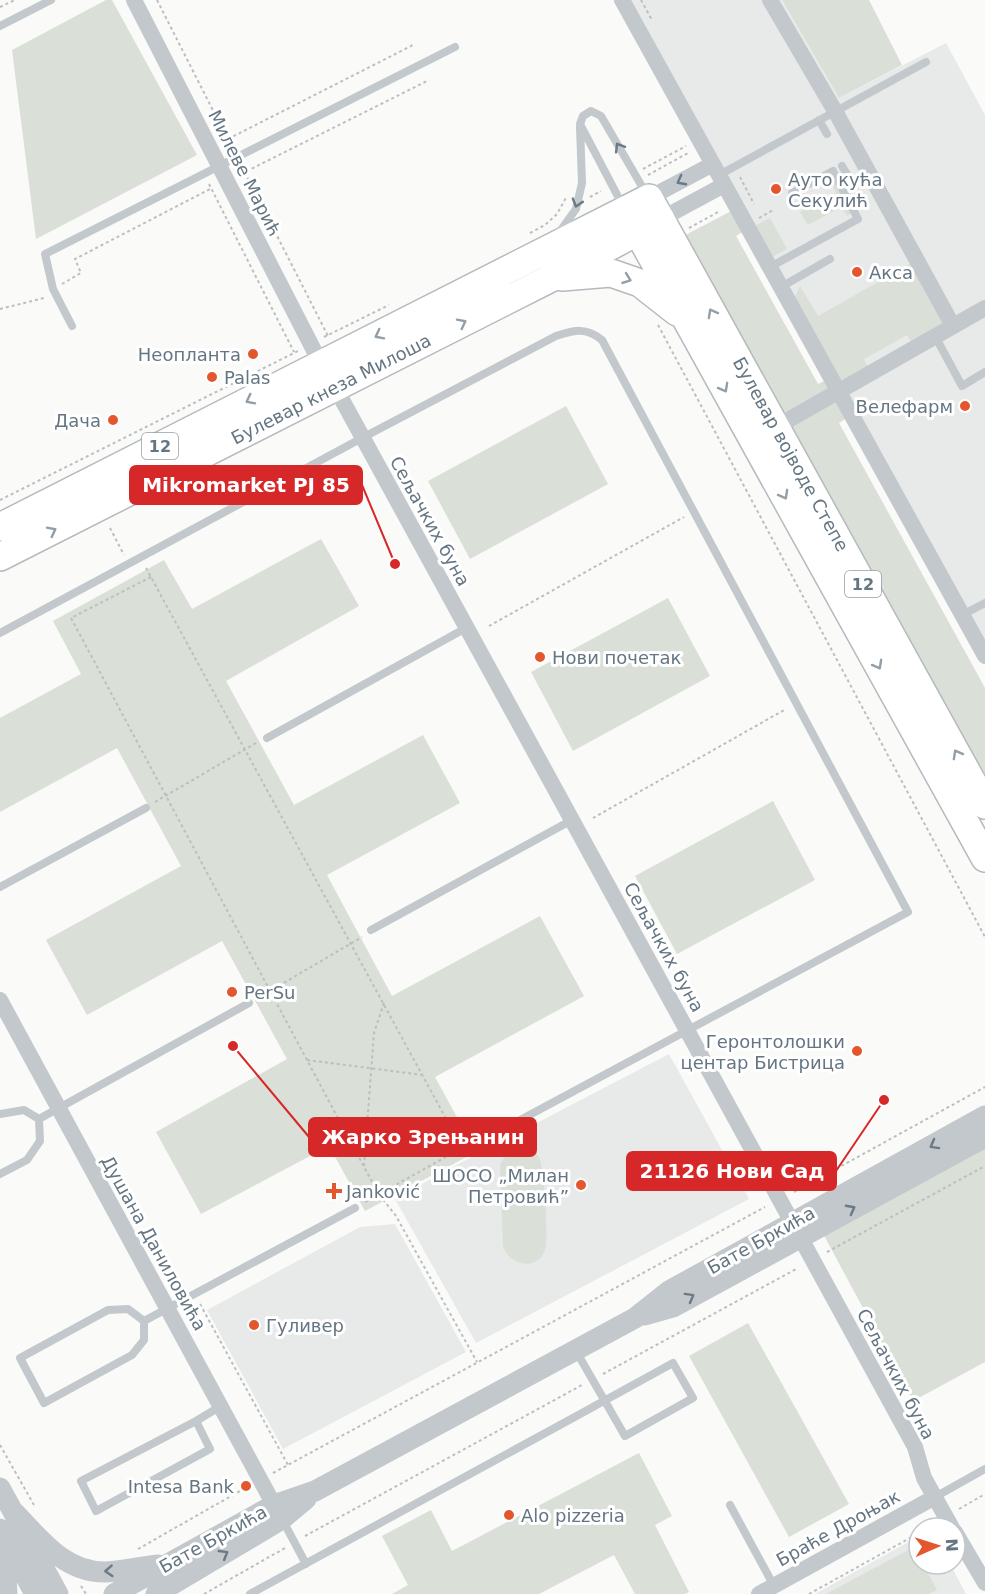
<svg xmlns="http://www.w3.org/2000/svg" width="985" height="1594" viewBox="0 0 985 1594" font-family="'DejaVu Sans',sans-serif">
<rect width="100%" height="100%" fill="#fafaf8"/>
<path fill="#e8e9e9" d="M626,0H782L839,98L946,43L985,115V648Z
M669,1054L749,1199L476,1343L395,1199L445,1171Z
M395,1224L466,1352L283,1449L207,1310L360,1227Z
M919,1536V1564H950L966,1594H815Z"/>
<path fill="#dadfd7" d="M106,0H112L197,155L36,239L12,50Z
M782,0H869L902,65L839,98Z
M835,181L852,213L847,216L841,207L808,225L800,212L836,193L831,183Z
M733,210L745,230L736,236L818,384L828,379L832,387L785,413L779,414L676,240Z
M770,218L787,249L772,257L753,227Z
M912,263L942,317V326L913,346L907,335L864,359L869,371L845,381L841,379L795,297L800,286L818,316Z
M836,397L848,417L839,423L985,688V796L788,424Z
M566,406L608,484L470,559L428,481Z
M321,539L359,606L226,681L294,805L423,735L460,803L327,875L392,996L540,916L584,996L435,1077L476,1152L365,1211L329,1146L201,1214L156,1132L287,1059L222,941L87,1015L46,940L181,866L117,748L0,812V718L81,674L53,621L164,560L192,609Z
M668,598L710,676L573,751L531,672Z
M773,801L815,880L677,954L635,876Z
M985,1142V1362L913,1401L821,1230Z
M519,1148C527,1148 534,1150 539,1157C544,1165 549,1241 545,1250C537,1272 509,1265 503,1246L500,1164L508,1152Z
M748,1323L849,1504L789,1537L689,1356Z
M639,1453L672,1516L655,1525L689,1592L685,1594H635L614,1555L539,1594H392L408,1585L382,1536L431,1510L452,1551Z
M914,1547L919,1557V1564H923L937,1590L928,1594H826Z"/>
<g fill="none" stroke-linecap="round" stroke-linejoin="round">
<g stroke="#b5babe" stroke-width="30">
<path id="primary" d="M629,216L985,858
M562,277L611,273L640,283L677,312
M0,527L649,198L985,805
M0,557L549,279L661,219"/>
</g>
<path stroke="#bbbfc2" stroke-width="2" stroke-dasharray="3 3" stroke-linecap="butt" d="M157,0L231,146
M641,0L652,20
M0,7L15,0
M228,139L413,45
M242,167L328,336
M643,169L686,146
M241,174L429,80
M648,175L688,153
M740,177L754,204
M209,184L294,352
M590,197L601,191
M759,218L773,210
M689,228L720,211
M530,233L545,225L557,214L567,196
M62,284L81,273L75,259L212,188
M0,309L44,298
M658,325L985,937
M324,337L389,305
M0,500L298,351
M110,528L124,555
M146,568L462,1148
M151,577L71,618L378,1193L396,1216L477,1362
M489,626L684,517
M155,802L256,743
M593,818L786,709
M258,998L362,937
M307,1060L423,1075
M364,1166L374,1033L384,1003
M794,1192L985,1087
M365,1202L462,1148L471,1144
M827,1252L985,1166
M200,1304L288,1465
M603,1374L798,1268
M0,1445L34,1505
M273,1473L765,1207
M959,1509L985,1494
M928,1528L934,1525
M305,1536L582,1385
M138,1549L247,1487
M81,1586L86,1594
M204,1594L285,1548
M809,1594L919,1533"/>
<path stroke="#c3c8cc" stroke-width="8" d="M0,26L51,0
M819,120L827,134
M719,175L926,62
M838,181L848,176L842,166
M624,208L580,124L583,116L591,111L601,116L647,195
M558,234L576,209L582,183L580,127
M770,267L858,219L833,171L792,193
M781,287L830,259
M72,326L53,289L45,254L455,47
M935,336L962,386L985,372
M962,615L985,603
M0,633L362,438L556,336C575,330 586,327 602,340L908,912L481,1141
M267,738L466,628
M0,887L146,808
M371,930L572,820
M0,1114L24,1110L39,1119L249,1003
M0,1174L27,1160L40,1141L39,1119
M144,1321V1340L132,1355L44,1403L20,1358L108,1310L128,1309L144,1321L355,1208
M196,1421L210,1449L96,1511L81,1481L196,1421L221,1406
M935,1497L985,1469
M730,1505L774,1586
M282,1519L306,1564
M250,1594L582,1413L673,1363L693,1398L625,1436C609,1408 592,1379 576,1351"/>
<path stroke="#c3c8cc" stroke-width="16" d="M134,0L321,364
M622,0L985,656
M770,0L835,111L953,326
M649,198L713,164
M661,219L724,185
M335,387L915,1447L924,1478L952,1528
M776,427L985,308
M0,1000L274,1505
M955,1532L985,1583
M759,1594L935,1497"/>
<path stroke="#c3c8cc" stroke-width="21" d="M645,1315L673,1307L985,1137
M0,1488L58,1594
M15,1513C41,1540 65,1573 106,1572C123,1571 141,1567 158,1565
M0,1529L35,1594
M0,1543L6,1576L7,1594
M114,1594L274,1505L315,1491L635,1318L669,1291L985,1116
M156,1594L282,1519L306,1499"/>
<use href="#primary" stroke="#fff" stroke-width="27"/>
</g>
<defs><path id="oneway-chevron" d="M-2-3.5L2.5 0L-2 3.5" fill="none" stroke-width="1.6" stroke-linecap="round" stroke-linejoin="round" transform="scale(1.5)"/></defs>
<g stroke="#6a7a87">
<use href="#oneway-chevron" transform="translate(619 147) rotate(-121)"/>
<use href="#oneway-chevron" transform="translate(681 181) rotate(152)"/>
<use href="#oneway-chevron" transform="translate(577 203) rotate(107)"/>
<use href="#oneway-chevron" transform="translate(934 1145) rotate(151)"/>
<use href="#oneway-chevron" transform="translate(851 1209) rotate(-28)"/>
<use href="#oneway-chevron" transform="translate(690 1297) rotate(-29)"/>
<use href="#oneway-chevron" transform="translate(224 1554) rotate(-31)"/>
<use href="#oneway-chevron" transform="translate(109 1571) rotate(176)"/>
</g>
<g stroke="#939fa8">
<use href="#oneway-chevron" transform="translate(627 279) rotate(20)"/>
<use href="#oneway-chevron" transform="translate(712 313) rotate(-119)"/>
<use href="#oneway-chevron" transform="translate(462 323) rotate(-27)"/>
<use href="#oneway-chevron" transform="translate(379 335) rotate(153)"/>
<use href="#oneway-chevron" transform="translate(724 388) rotate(61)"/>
<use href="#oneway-chevron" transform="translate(250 400) rotate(153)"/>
<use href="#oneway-chevron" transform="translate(784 495) rotate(61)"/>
<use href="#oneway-chevron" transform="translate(52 531) rotate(-27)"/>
<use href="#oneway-chevron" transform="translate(878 665) rotate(61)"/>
<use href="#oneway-chevron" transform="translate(957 754) rotate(-119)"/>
</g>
<g fill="#e4572e" stroke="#fff" stroke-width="2">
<circle cx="776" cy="189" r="6"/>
<circle cx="857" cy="272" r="6"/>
<circle cx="253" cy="354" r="6"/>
<circle cx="212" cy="377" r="6"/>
<circle cx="965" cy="406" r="6"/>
<circle cx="113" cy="420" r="6"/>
<circle cx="540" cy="657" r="6"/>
<circle cx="232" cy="992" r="6"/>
<circle cx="857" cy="1051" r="6"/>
<circle cx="581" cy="1185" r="6"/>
<path d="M331 1182h6v6h6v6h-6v6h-6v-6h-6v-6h6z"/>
<circle cx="254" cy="1325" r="6"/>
<circle cx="246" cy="1486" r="6"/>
<circle cx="509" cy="1515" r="6"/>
</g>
<g text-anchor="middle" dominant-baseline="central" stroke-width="6" stroke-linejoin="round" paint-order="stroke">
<g fill="#fff" stroke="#939fa8" stroke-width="1.5">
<rect x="142" y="433" width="36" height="26" rx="4.5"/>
<rect x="845" y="571" width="36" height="26" rx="4.5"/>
</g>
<g font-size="16" font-weight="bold" fill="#657683">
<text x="160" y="446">12</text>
<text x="863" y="584">12</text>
</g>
<g font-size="18" fill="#657683" stroke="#fff">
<text transform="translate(245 173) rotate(63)">Милеве Марић</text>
<text transform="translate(331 389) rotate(-27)">Булевар кнеза Милоша</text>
<text transform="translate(791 454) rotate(61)">Булевар војводе Степе</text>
<text transform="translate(430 521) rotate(61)">Сељачких буна</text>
<text transform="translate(664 947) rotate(61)">Сељачких буна</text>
<text transform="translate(761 1240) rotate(-29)">Бате Бркића</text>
<text transform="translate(154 1243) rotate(61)">Душана Даниловића</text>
<text transform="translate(896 1374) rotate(62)">Сељачких буна</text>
<text transform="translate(838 1528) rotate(-29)">Браће Дроњак</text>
<text transform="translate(213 1539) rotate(-29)">Бате Бркића</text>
</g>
<g font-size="18" fill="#657683" stroke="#fff" text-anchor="start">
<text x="788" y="179">Ауто кућа<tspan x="788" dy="21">Секулић</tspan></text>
<text x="869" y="272">Акса</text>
<text x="241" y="354" text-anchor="end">Неопланта</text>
<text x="224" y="377">Palas</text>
<text x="953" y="406" text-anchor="end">Велефарм</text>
<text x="101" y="420" text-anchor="end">Дача</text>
<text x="552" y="657">Нови почетак</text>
<text x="244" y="992">PerSu</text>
<text x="845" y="1041" text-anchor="end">Геронтолошки<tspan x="845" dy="21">центар Бистрица</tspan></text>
<text x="569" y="1175" text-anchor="end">ШОСО „Милан<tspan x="569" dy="21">Петровић”</tspan></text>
<text x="346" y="1191">Janković</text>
<text x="266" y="1325">Гуливер</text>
<text x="234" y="1486" text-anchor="end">Intesa Bank</text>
<text x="521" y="1515">Alo pizzeria</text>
</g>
</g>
<path fill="none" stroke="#d62828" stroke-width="2" d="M395 564L362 485M233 1046L309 1137M884 1100L836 1171"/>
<g fill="#d62828" stroke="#fff" stroke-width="2">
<circle cx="395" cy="564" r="6"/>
<circle cx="233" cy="1046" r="6"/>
<circle cx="884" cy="1100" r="6"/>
</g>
<g fill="#d62828" stroke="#d62828" stroke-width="2">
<rect x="130" y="466" width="232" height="38" rx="6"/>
<rect x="309" y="1118" width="227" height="38" rx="6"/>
<rect x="627" y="1152" width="209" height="38" rx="6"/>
</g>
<g font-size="20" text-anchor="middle" font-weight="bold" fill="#fff">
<text x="246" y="492">Mikromarket PJ 85</text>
<text x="423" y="1144">Жарко Зрењанин</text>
<text x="732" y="1178">21126 Нови Сад</text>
</g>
<g transform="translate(937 1546) rotate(87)"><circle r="28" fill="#ffffff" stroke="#c1c8cd" stroke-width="1.5"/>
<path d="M0-4.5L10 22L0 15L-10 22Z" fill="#e4572e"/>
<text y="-9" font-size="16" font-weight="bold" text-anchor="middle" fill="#657683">N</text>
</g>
</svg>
